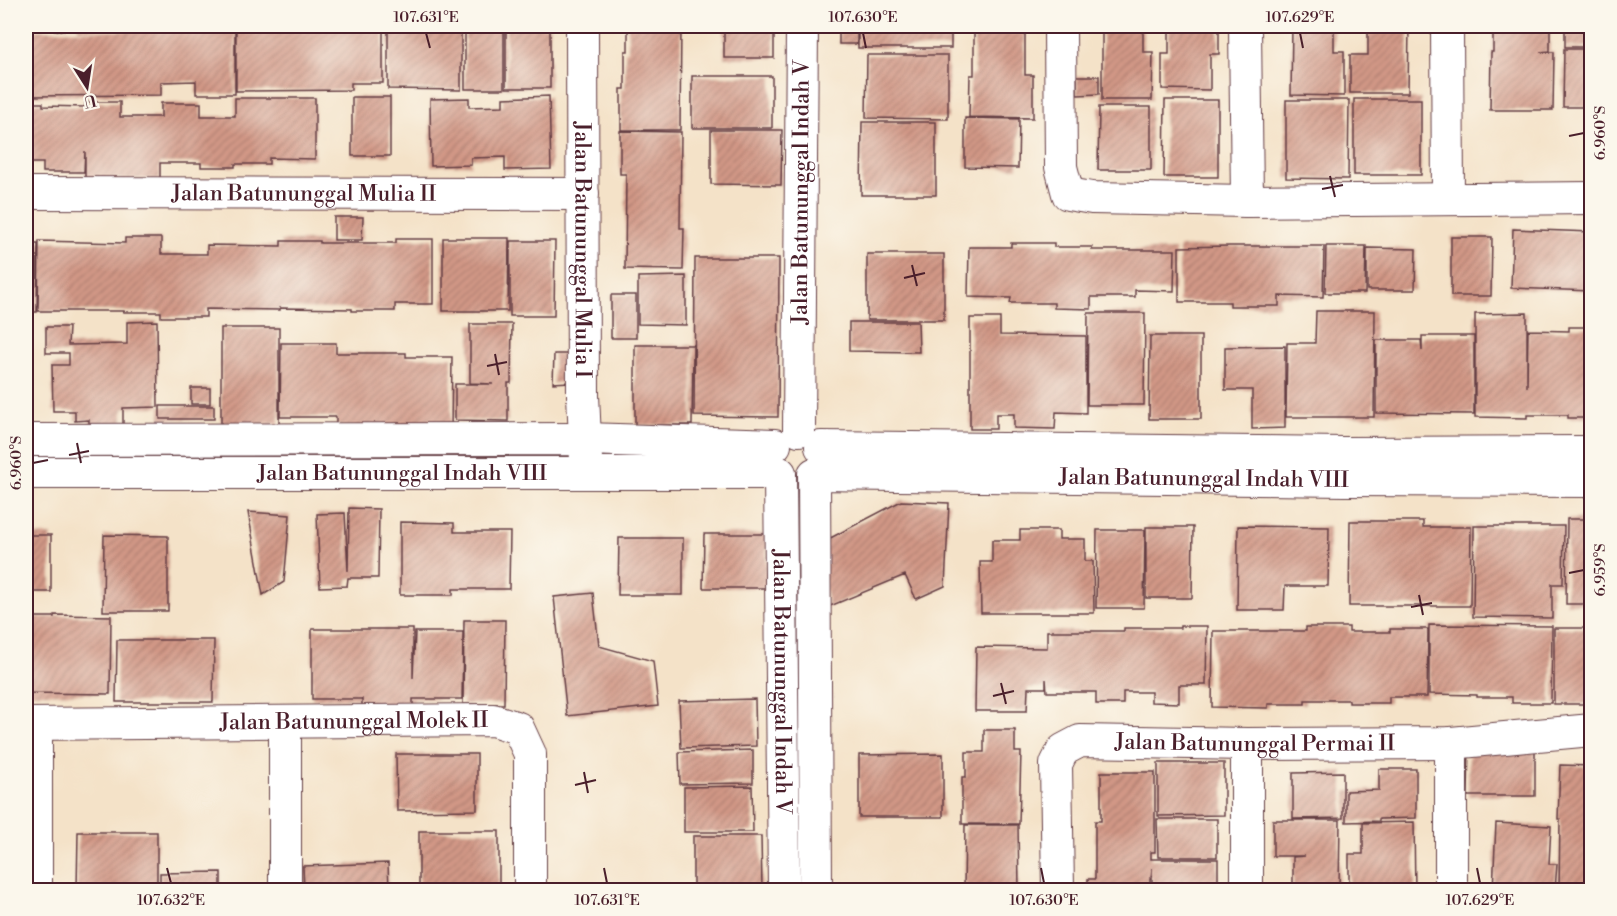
<svg xmlns="http://www.w3.org/2000/svg" width="1617" height="916" viewBox="0 0 1617 916" font-family="'Libre Bodoni',serif">
<defs>
<pattern id="building-hatch" width="6" height="6" patternUnits="userSpaceOnUse" patternTransform="scale(1.5)"><rect width="6" height="6" fill="#d29886"/><path d="M-1 1l2-2M0 6l6-6M5 7l2-2" fill="none" stroke="#ac7b6e"/></pattern>
</defs>
<rect width="100%" height="100%" fill="#fbf7ec"/>
<filter id="ink" filterUnits="userSpaceOnUse"><feTurbulence type="fractalNoise" baseFrequency=".0167" numOctaves="2"/><feDisplacementMap in="SourceGraphic" scale="12" xChannelSelector="R" yChannelSelector="G"/><feConvolveMatrix kernelMatrix="1 2 1 2 8 2 1 2 1" color-interpolation-filters="sRGB"/></filter>
<filter id="wash" filterUnits="userSpaceOnUse"><feTurbulence type="fractalNoise" baseFrequency=".008" numOctaves="4" result="noise"/><feDisplacementMap in="SourceGraphic" scale="24" xChannelSelector="R" yChannelSelector="G"/><feGaussianBlur stdDeviation="1.35" result="paint"/><feColorMatrix in="noise" values="0 0 0 0 0 0 0 0 0 0 0 0 0 0 0 0 0 1.4 0 .05"/><feComposite in="paint" operator="in"/></filter>
<g filter="url(#wash)">
<rect width="100%" height="100%" fill="#f4e2c8"/>
<g id="blocks">
<path fill="url(#building-hatch)" d="M78,26H107L106,29H78Z
M127,26H196V29H235V94H196V81L161,82V95L26,96V30L127,31Z
M236,26H383V83H351V90L236,91Z
M388,26H461V90L388,89Z
M465,26H504V89H465Z
M628,26H681L680,130H621V89H625V51H628Z
M724,26H774V58H724Z
M839,26H857V44H839Z
M858,26H951V48H858Z
M975,26H1026V31H975Z
M1102,26H1143V52H1153L1152,100H1102Z
M1169,26H1219V54H1210V90L1162,89V54H1169Z
M1292,26H1334V51H1344V96L1291,95Z
M1368,26H1409L1408,93H1350V55H1368Z
M1493,26H1550V51L1540,52H1554L1553,110H1490L1491,52H1493Z
M1565,26H1592V47H1565Z
M506,27H550V88H506Z
M974,33H1025V75H1033V118L969,117L970,75H974Z
M1564,49H1592V107H1563Z
M867,55H948V119L866,118Z
M692,76H772V128H692Z
M1077,76H1099V94L1077,95Z
M549,96L551,169L505,170V157L471,158V165L431,166L430,99L469,98V107L503,106V98Z
M352,97H390V156H352Z
M235,98H315V159L269,158V164H235V167H201V163H160V179H85V151L84,172H43V163H26V103H43V106L85,107V102H120V117H161V103H201V116H235Z
M1354,99H1421V175H1354Z
M1165,100H1218V177H1164Z
M1286,100H1349L1348,179L1286,178Z
M1099,107H1151V170H1098Z
M965,118L1019,119L1018,168L965,167Z
M862,122H936V195H861Z
M711,130H782L781,185L711,184Z
M620,131L681,132L680,228H684L683,270L625,269L626,174H620Z
M334,217H363L362,240H334Z
M1513,229L1592,232V291L1511,288Z
M1451,237H1492L1491,296H1451Z
M125,238H161V254H207V245L281,246V241H320V243H396V239H433V304H395V311H352V309L280,308V310L206,309V317H161V312H124V311H38L39,241L125,243Z
M443,238H509L508,311H443Z
M510,241H555L554,316H510Z
M1011,243H1054V247H1092V250H1175L1174,291L1135,290V297H1091V309L1054,308V303H1010L1011,298L968,297L969,247H1011Z
M26,244H38L37,312H26Z
M1230,246H1324L1323,297L1279,296V306H1230V302H1179V247Z
M1326,246H1366L1365,293H1325Z
M1367,248L1416,249L1415,290H1367Z
M867,254H944V320H867Z
M695,258H779L778,417L694,416Z
M686,276V325L638,324V277Z
M611,295H636V338H611Z
M1316,311H1375L1374,417H1286L1287,343H1315Z
M1088,313H1145L1144,405H1087Z
M1527,313V387L1528,330L1569,331V327H1592V418H1568V415H1527V418L1475,417V314Z
M970,318H1000V335L1086,336V413L1056,412L1055,429L1014,428V414H996V429H970Z
M157,321L158,407L123,408V428L89,429V420L75,421V411H53L52,365H69V353H46V327H69L68,345L127,344V322Z
M849,322H918L919,352L849,351Z
M470,324H512L511,383H508V421L455,420V384H493L470,383Z
M221,328H279V424H221Z
M1150,336H1201V419H1149Z
M1422,336H1474V414L1376,413V340H1421L1422,351Z
M281,343H336V353H406V357H452L451,433L336,426V417H280Z
M635,345H693L692,425H635Z
M1285,346V428L1252,429V390H1225V347Z
M554,354H570V382L553,383Z
M191,388H210V404H191Z
M160,406H214V419H160Z
M901,501L949,503L945,586L916,599L905,575L828,607L819,544Z
M349,508L379,509L378,578H348L347,586L320,587L317,514L345,513L348,571Z
M248,512L290,515L284,582L263,595Z
M1567,519H1592V604H1566Z
M1350,521H1423V527H1471L1470,606H1349Z
M400,522L454,523V532H510L509,589H453V595H400Z
M1238,526L1329,527L1328,586H1285L1284,610H1237Z
M1474,526H1564L1563,584H1552V618L1473,617Z
M1146,527H1193L1192,598H1146Z
M1020,530H1059V539H1085V561H1093L1094,613H981L980,562H992V540H1020Z
M1097,530H1145L1144,608H1096Z
M704,534H767L766,588H703Z
M26,535H51V592H26Z
M104,535L168,536V611H103Z
M619,538H683V595H618Z
M593,593L599,646L653,661L658,706L567,716L554,597Z
M54,615L111,616L110,694L26,693V617H54Z
M464,620H505L504,704H463Z
M1429,625L1552,626L1551,703H1512V697H1477V695L1429,694Z
M1180,626H1207L1206,685H1179V703L1151,702V692H1123V704H1096V692H1047L1046,679V688H1028L1027,711H975L976,647L1047,648V631H1124V628H1180Z
M1306,627H1349V632H1390V629H1428L1427,697H1389V703H1349V700H1305V704H1268V708L1212,707L1213,631H1306Z
M1554,628H1592V704H1554Z
M312,629H413V678L415,632H463L462,699H413V706H362V699H312Z
M117,640H214L213,702H116Z
M755,699L756,746L681,748L679,701Z
M984,730H1015V752H1021L1019,824H962V777H966V752H984Z
M1469,745H1535V796H1468Z
M753,750V783L680,784L679,752Z
M396,754H477V810L397,811Z
M943,754V817H859V755Z
M1158,763H1224V815L1158,816Z
M1560,765L1592,766V890H1559L1560,819H1558Z
M1379,769H1416V818L1379,819V821L1346,822V791L1379,790Z
M1101,772H1155V852H1151V859H1218V890H1152V868L1151,878H1150V890H1088V879H1095V821H1101Z
M1343,772V818L1293,819V773Z
M752,786L753,832H684V787Z
M1157,819H1217V857H1158Z
M1273,820H1340L1339,890L1293,889V857L1305,856H1273Z
M1414,822L1415,890H1349V854H1363V823Z
M1496,823L1551,826L1549,864H1557L1555,890H1493Z
M965,825H1018L1019,890H964Z
M419,831H499V888H497V890H433V889H419Z
M78,832H157V888L77,889Z
M693,836H761L762,890H693Z
M388,863L389,890H304L303,866Z
M221,872V890H160V873Z"/>
</g>
</g>
<g filter="url(#ink)">
<use href="#blocks" fill-opacity="0" stroke="#643c43" stroke-width="1.5"/>
<g fill="none" stroke-linecap="round" stroke-linejoin="round">
<g stroke="#643c43" stroke-width="34">
<g id="minor">
<path id="s1" d="M582,26L583,395L586,460"/>
<path d="M1060,26L1061,167L1068,194L1092,198L1247,201L1592,198"/>
<path d="M1245,26L1247,201"/>
<path d="M1447,26L1448,199"/>
<path id="s2" d="M26,193L583,194"/>
<path id="s3" d="M799,430L802,26"/>
<path d="M26,440L585,439L775,445"/>
<path d="M821,447L1344,453L1592,452"/>
<path id="s4" d="M26,473H780L784,890"/>
<path id="s5" d="M26,724L493,720L518,728L530,754V890"/>
<path d="M36,724V890"/>
<path d="M1451,743V890"/>
<path d="M1247,744V890"/>
<path d="M285,890V723"/>
<path id="s6" d="M816,890L814,474L1345,480L1592,481"/>
<path id="s7" d="M1058,890L1056,764L1063,750L1080,741L1247,744L1451,743L1592,730"/>
</g>
</g>
<use href="#minor" stroke="#fff" stroke-width="32"/>
</g>
</g>
<path fill="none" stroke="#4a1f2b" stroke-width="2" d="M426,33L430,48M863,33L866,48M1300,33L1303,48M1569,136L1584,133M1330,176L1335,197M1322,189L1343,185M912,265L917,286M904,278L925,273M495,354L499,375M487,366L507,362M77,443L81,463M69,455L89,451M33,463L48,460M1569,573L1584,570M1419,595L1423,615M1411,607L1432,603M1001,683L1006,704M993,696L1014,691M584,772L588,793M575,785L596,780M167,868L171,883M604,868L607,883M1041,868L1044,883M1477,868L1480,883"/>
<g text-anchor="middle" dominant-baseline="central" stroke-width="4.5" stroke-linejoin="round" paint-order="stroke">
<g font-size="22" fill="#4a1f2b" stroke="#fbf7ec">
<text stroke="none"><textPath href="#s3" startOffset="238">Jalan Batununggal Indah V</textPath></text>
<text stroke="none"><textPath href="#s2" startOffset="278">Jalan Batununggal Mulia II</textPath></text>
<text stroke="none"><textPath href="#s1" startOffset="224">Jalan Batununggal Mulia I</textPath></text>
<text stroke="none"><textPath href="#s4" startOffset="376">Jalan Batununggal Indah VIII</textPath></text>
<text stroke="none"><textPath href="#s6" startOffset="806">Jalan Batununggal Indah VIII</textPath></text>
<text stroke="none"><textPath href="#s4" startOffset="963">Jalan Batununggal Indah V</textPath></text>
<text stroke="none"><textPath href="#s5" startOffset="328">Jalan Batununggal Molek II</textPath></text>
<text stroke="none"><textPath href="#s7" startOffset="336">Jalan Batununggal Permai II</textPath></text>
</g>
</g>
<rect width="1617" height="916" fill="none" stroke="#fbf7ec" stroke-width="66"/>
<g transform="translate(87 87) rotate(168)" stroke="#fbf7ec" stroke-width="4.5" paint-order="stroke">
<path d="M0-4.5L10 22L0 15L-10 22Z" fill="#4a1f2b"/>
<text y="-9" font-size="16" font-weight="bold" text-anchor="middle" fill="#4a1f2b">U</text>
</g>
<rect x="33" y="33" width="1551" height="850" fill="none" stroke="#4a1f2b" stroke-width="2"/>
<g font-size="15" text-anchor="middle" fill="#4a1f2b">
<text x="426" y="22">107.631°E</text>
<text x="863" y="22">107.630°E</text>
<text x="1300" y="22">107.629°E</text>
<text transform="translate(1600 133) rotate(-90)" y="5">6.960°S</text>
<text transform="translate(16 463) rotate(-90)" y="5">6.960°S</text>
<text transform="translate(1600 570) rotate(-90)" y="5">6.959°S</text>
<text x="171" y="905">107.632°E</text>
<text x="607" y="905">107.631°E</text>
<text x="1044" y="905">107.630°E</text>
<text x="1480" y="905">107.629°E</text>
</g>
</svg>
